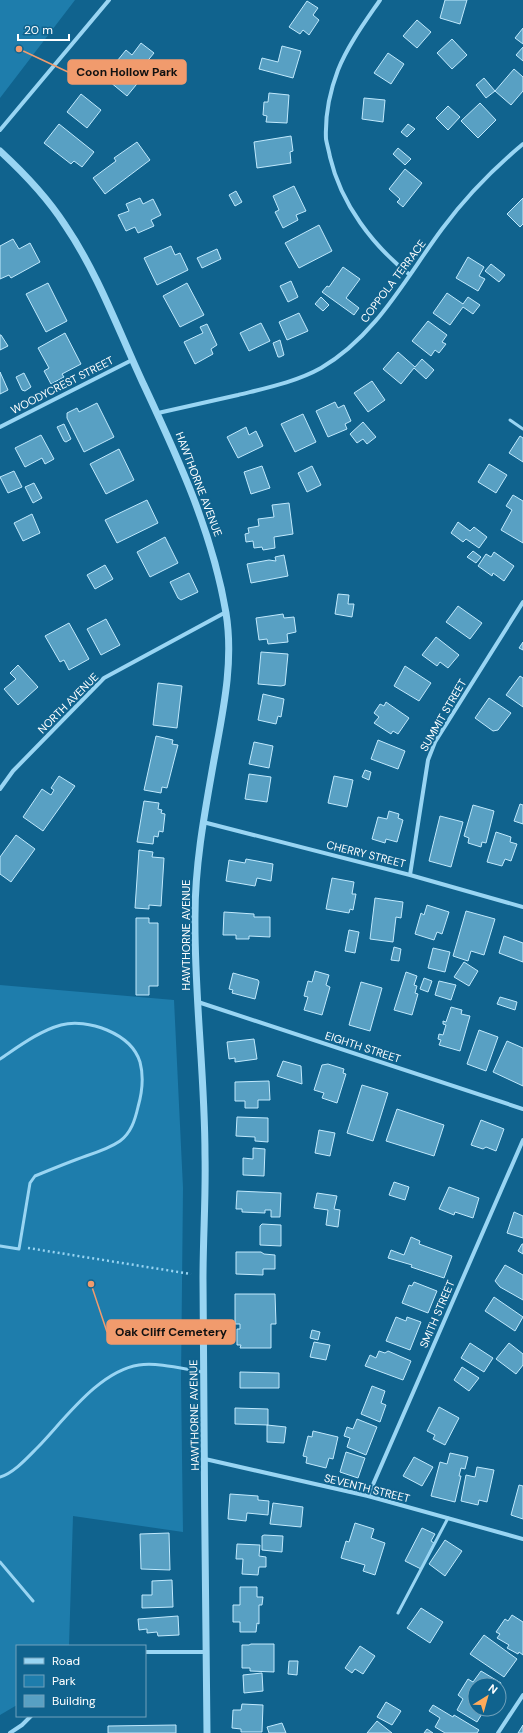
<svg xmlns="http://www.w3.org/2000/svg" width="523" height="1733" viewBox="0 0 523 1733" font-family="'DM Sans',sans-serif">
<rect width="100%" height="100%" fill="#10638e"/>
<path fill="#1e7dac" d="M0,0H75L0,98Z
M0,985L174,1000L183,1188L181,1380L183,1532L73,1516L69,1646H17V1705L0,1715Z"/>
<path fill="#58a0c3" stroke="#c0e9fd" d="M445,0H467L460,24L440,18Z
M307,1L318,8L313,15L319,20L309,35L303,30L300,34L289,27Z
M417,20L431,32L417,48L403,36Z
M523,28V44L515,38Z
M452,39L467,55L452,69L437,53Z
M141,43L154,53L145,64L150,68L127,96L104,77L126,50L132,55Z
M282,46L301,51L293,78L259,69L262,58L278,62Z
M523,47V61L516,55Z
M388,53L404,64L391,84L374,73Z
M514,69L523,77V91L511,105L495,91Z
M484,78L495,91L486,98L476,85Z
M269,93L289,95L287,123L266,122L267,116L263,115L264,102H268Z
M81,94L101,110L87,128L67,112Z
M364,98L385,100L383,122L362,119Z
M480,103L496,120L478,138L461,121Z
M448,106L460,117L448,130L436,118Z
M59,124L94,152L82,167L74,161L71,164L44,143Z
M408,124L415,129L407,137L401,132Z
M291,136L293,151L290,152L291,163L257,168L254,142Z
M137,142L150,160L105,194L93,178L116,161L114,158Z
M398,148L411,159L405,165L393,154Z
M405,169L422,183L403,207L397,202L400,199L389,189Z
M294,186L306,211L296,215L298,220L283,228L275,212L279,210L273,196Z
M236,191L242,202L235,206L229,195Z
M140,198L143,204L153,199L161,215L151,220L154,226L138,233L135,227L126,231L118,215L129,211L126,204Z
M523,198V224L520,227L507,214Z
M319,225L332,251L299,268L285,243Z
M13,239L19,249L30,243L40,262L11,278L9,275L0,279V246Z
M171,246L175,255L180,253L188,270L157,285L144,258Z
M217,249L221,259L202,268L197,258Z
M468,257L484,267L479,276L485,279L478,291L456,278Z
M491,264L505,275L499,282L485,271Z
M343,267L360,279L346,298L359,308L354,315L322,292L327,286L329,287Z
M291,281L298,297L288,302L280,286Z
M48,283L67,321L46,332L26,294Z
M187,283L204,315L180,327L163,296Z
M447,293L463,304L468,297L480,305L473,314L463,307L450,325L433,313Z
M321,297L329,305L323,311L315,304Z
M299,313L308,331L287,340L279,322Z
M428,321L447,335L442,342L446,344L439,353L435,350L431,356L412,341Z
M261,323L270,341L249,351L240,333Z
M207,324L217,345L211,349L213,354L195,364L184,342L203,333L200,327Z
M65,333L81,364L62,374L64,377L51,384L44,371L49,368L38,348Z
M0,335H1L8,346L0,350Z
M280,340L284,355L280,357H278L273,343Z
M398,352L415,367L422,359L434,370L426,379L414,368L401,384L383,369Z
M0,372L8,390L0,394Z
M24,373L31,387L25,391L22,390L16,377Z
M372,381L385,400L368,412L354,393Z
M335,402L338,408L344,405L351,421L345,424L347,429L328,437L316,411Z
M97,403L114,437L84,452L67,418V413L77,408L79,412Z
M303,414L316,442L295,452L281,424Z
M363,422L376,437L367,444L363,439L357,443L350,434Z
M64,424L71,439L66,442L64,441L57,427Z
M246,427L249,435L256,431L263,446L238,458L227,437Z
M41,435L54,459L45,464L42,458L25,467L15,448Z
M520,436L523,438V462L509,453Z
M119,449L134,480L106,494L90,464Z
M489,464L507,475L496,493L478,482Z
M262,466L270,488L251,494L244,472Z
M312,466L321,485L307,492L298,473Z
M14,471L22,487L8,493L0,477Z
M34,483L42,498L33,503L25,487Z
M513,495L523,501V543L501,530L512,510L506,506Z
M147,500L158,523L117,543L105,520Z
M289,503L293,534L274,537L275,548L263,550L262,547L254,548L253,541L246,542L245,534L249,533L248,528L259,526L258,519L274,517L272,505Z
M32,514L40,533L23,541L14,523Z
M458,522L470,531L474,527L487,537L479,548L466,539L463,542L451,533Z
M165,537L178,563L150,577L137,552Z
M473,551L481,557L476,563L467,557Z
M494,552L514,566L504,581L493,573L492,576L478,566L486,554L491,557Z
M284,555L288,576L251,583L247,564L269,560L276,561L275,557Z
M105,565L113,579L95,589L87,575Z
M189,573L198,592L181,600L178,598L170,582Z
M338,594L349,595L348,604H354L352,617L335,614Z
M458,606L482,623L470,639L446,622Z
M283,614L284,618L294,617L296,632L287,634L288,642L268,644L267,639L259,640L256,618Z
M106,619L120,645L101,655L87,629Z
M69,623L89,659L69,670L64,660L60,662L45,636Z
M436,637L459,655L448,668L440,662L437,666L422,655Z
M523,642V650L519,648Z
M261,652L288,654L285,685L281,686L258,684Z
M18,665L38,687L18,705L4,689L16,679L10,673Z
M405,666L431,683L419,701L394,686Z
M520,676L523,678V707L506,695Z
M158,683L182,686L177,728L153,725Z
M263,694L284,699L281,717L278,716L276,724L258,720Z
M489,698L511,713L498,730L493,731L475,718Z
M386,702L409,718L398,734L393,731L391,734L374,723L379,717L374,713L380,704L384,706Z
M156,736L173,740L172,744L178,745L167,788L162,787L161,793L144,790Z
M378,740L405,751L398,769L371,759Z
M254,742L273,746L269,768L249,764Z
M365,770L371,772L369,780L362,777Z
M249,774L271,777L267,802L245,799Z
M59,776L75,786L43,831L23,817L42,789L51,795L54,790L51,788Z
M334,776L353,780L347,807L328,803Z
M144,801L159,803L158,809L162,810L161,813L165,814L163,832L159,831L158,837L154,836L153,844L137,842Z
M520,804L523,805V824L514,821Z
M473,805L494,811L486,843L482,842L481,847L468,843L469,838L464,836Z
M389,811L399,814L398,818L403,820L397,842L386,839L385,843L372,839L378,817L387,819Z
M440,816L463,822L451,867L429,861Z
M496,832L511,837L510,842L517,844L511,861L505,859L502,866L487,862Z
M16,835L35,849L11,882L0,874V857Z
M139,850L153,852L152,857L164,858L161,906L149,905V909L135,908Z
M246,859L273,864L271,881L257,878L255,886L226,881L229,860L245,863Z
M332,878L354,882L352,894H356L353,910L350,909L349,913L326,909Z
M375,898L403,902L401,918L396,917L393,942L370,939Z
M427,905L449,912L442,934L437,932L434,940L415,934L421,913L424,915Z
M466,911L495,919L484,955L471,951L468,961L453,956Z
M224,912L254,914V917H270V937L249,936V939H236V935H223Z
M136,918H149V923H158V986H149V995H136Z
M349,930L359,932L355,953L345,951Z
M504,936L523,943V962L499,953Z
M394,947L401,949L399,961L391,960Z
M433,948L450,952L445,972L428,968Z
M464,962L478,971L469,986L454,977Z
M315,971L329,975L326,985L330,987L322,1015L304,1010L308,997L304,996L308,981L312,982Z
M406,972L417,976L414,985L417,986L415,993L418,994L412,1015L394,1010Z
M233,973L258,980L259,982L255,999L232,993L233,990L229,989Z
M424,978L432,981L428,992L420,989Z
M439,981L456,985L451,1000L435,995Z
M361,982L382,988L370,1031L349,1025Z
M500,997L517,1002L515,1010L497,1004Z
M451,1007L462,1010L461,1014L470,1016L460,1051L439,1045L441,1040L438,1039L439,1034L443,1035L446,1025L443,1024V1021L446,1022Z
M479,1030L498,1037L486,1071L467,1064Z
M254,1039L257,1059L235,1062V1058L229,1059L227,1042Z
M507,1041L523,1048V1086L493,1072Z
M283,1061L301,1066L302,1084L277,1076Z
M328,1064L344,1069L343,1073L346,1074L337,1103L322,1098L324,1093L314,1090L322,1065Z
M269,1081L270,1100H258V1108H245V1101H235V1082Z
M362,1085L388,1093L373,1141L347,1133Z
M397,1109L444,1125L434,1156L386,1141Z
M237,1117L268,1118V1142L255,1141V1137L236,1136Z
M481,1120L504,1129L496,1151L486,1147L483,1149L471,1145Z
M319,1130L335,1133L330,1156L315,1153Z
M253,1148L265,1149L264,1176L243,1175V1158L253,1159Z
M394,1182L409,1187L405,1200L389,1195Z
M449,1187L479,1198L473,1218L455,1212L454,1215L439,1209Z
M237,1191L281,1193L280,1217H271V1210H265V1213L242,1212V1209H236Z
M317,1193L337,1196L334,1209L340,1210L338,1227L326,1225L328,1210L314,1208Z
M514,1212L523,1216V1238L507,1233Z
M262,1224L281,1225V1246L260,1245V1226Z
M411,1237L420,1241L419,1244L452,1256L444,1278L411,1267L412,1265L388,1258L391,1250L404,1255Z
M522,1244H523V1254L518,1251Z
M236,1252H261L264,1254L275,1255V1269H263V1275L236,1274Z
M505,1265L523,1275V1300L500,1287L495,1281Z
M414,1282L437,1291L428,1313L402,1303L409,1285L412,1286Z
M235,1294H275L276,1324H271V1348H240L241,1345H237V1329H240V1324H235Z
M494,1297L523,1317L515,1331L485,1311Z
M396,1317L406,1321L407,1317L421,1322L410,1350L386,1341Z
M312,1330L320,1332L318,1340L310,1338Z
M314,1342L330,1345L326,1360L310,1357Z
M470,1343L493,1358L484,1372L461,1358Z
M509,1343L523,1354V1365L516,1374L496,1359Z
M379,1351L385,1353L388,1351L411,1361L403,1380L365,1366L370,1355L376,1358Z
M462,1367L479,1378L469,1391L454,1380Z
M240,1372L279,1373V1388H240Z
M372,1386L385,1391L381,1403L386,1405L380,1422L361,1414Z
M439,1407L459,1418L445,1445L433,1439L435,1435L427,1431Z
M235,1408L268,1409V1425L235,1424Z
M357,1419L377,1427L366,1455L347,1447L350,1438L344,1436L347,1427L353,1429Z
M267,1425L286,1427L284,1443L267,1442Z
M313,1431L338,1437L333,1459L329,1458L326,1468L306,1463L307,1457L303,1456L308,1436L312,1437Z
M346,1452L365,1458L358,1478L340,1472Z
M450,1453L468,1457L465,1469L461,1468L459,1476H461L455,1502L431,1496L440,1462L447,1464Z
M414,1457L433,1467L422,1486L403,1476Z
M477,1467L494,1470L487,1502L479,1500L478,1505L461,1501L466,1475L475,1477Z
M519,1485L523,1486V1519L511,1515Z
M230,1494L258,1496V1500L269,1501L268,1515L247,1513L246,1521L228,1519Z
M273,1503L303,1507L301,1527L270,1524Z
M355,1523L374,1529L371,1538L385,1543L375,1575L363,1571L365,1565L341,1558L346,1541L349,1542Z
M422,1528L435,1534L431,1541L434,1543L421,1569L405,1561Z
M169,1533L170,1570L141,1569L140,1534Z
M264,1535L283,1536L282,1552L262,1550V1536Z
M445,1540L462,1551L445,1576L429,1564Z
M237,1544L260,1545L259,1556L266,1557V1567H259L258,1575L242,1574L243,1559H236Z
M172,1580L173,1607L142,1608V1595H152V1581Z
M240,1587H257V1597H263L262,1605H259V1624L257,1623L256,1632H240V1622H233V1605H240Z
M421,1608L443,1622L430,1643L407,1628Z
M512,1615L523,1622V1655L519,1652L518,1654L507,1648L509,1645L497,1638L500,1634L496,1632L505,1619L508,1621Z
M178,1616L179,1635L158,1636L157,1632L147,1633V1629L139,1630L138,1619Z
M484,1635L517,1659L504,1677L470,1654Z
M251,1644H274V1672L250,1671V1668H242V1645H249Z
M360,1646L375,1656L363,1674L355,1669L352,1673L345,1668Z
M289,1661H298L297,1675L288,1674Z
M481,1671L501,1683L499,1687V1685H475V1709H485L477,1722L457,1710L463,1699L458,1695L468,1679L473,1682Z
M262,1673L263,1691L244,1693L243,1675Z
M386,1702L401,1711L392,1725L377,1717Z
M242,1704L263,1705L262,1732H241V1729L232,1728L233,1710H241Z
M433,1705L453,1717L454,1715L479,1730L477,1733H445L435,1727L440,1718L429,1711Z
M377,1721L392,1733H367Z
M282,1723L286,1733H269L267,1727Z
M176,1725V1733H108V1726Z
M523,1725V1733H518Z
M427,1729L433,1733H424Z"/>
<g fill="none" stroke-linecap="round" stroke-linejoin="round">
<path stroke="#99d5f3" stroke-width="2.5" stroke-dasharray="2 3" stroke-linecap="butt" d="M28,1248L191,1274"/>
<path stroke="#99d5f3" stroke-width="3" d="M510,420L523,429
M0,1059C18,1047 39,1031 61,1025C87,1018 131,1033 140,1062C144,1077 142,1093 138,1107C135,1120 131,1133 120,1141C110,1148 98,1152 86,1156C69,1162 52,1169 35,1176L30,1183L19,1249L0,1246
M0,1477C14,1473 28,1457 38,1447C65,1419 99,1371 139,1365C157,1362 184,1369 203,1372
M0,1562L33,1601
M398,1613L448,1518"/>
<path stroke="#99d5f3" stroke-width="4" d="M380,0C365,22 348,45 338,70C330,91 325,117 326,139C327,145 329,151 330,157C341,204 373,246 410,275
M0,130L109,0
M158,413C184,407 211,401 238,395C266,388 296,382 321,368C376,336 405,279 442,229C465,198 493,169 523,144
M0,427L132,360
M0,789L13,771L104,678L226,612
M203,822L410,875L523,907
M410,875L428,760L435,742L523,602
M198,1002L523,1109
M205,1459L368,1496L523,1539
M368,1496L523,1140
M145,1652H206
M10,1733L22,1725L31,1716
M498,1733L523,1695"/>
<path stroke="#99d5f3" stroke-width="7" d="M0,151C25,174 47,197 65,225C97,272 118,329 142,381C177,456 212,530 226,613C234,662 223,711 214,760C205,811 195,863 195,915C194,995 205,1075 205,1155C206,1196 203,1237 203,1279C204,1430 205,1582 207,1733"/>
</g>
<g text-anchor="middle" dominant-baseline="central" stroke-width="4" stroke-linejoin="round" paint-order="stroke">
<g font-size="11" fill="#fff" stroke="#10638e">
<text transform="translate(393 281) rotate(-53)">COPPOLA TERRACE</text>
<text transform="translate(62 385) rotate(-27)">WOODYCREST STREET</text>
<text transform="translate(199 484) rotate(69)">HAWTHORNE AVENUE</text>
<text transform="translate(68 703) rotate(-45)">NORTH AVENUE</text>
<text transform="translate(443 715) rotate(-60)">SUMMIT STREET</text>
<text transform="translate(366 854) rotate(14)">CHERRY STREET</text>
<text transform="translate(186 935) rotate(-90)">HAWTHORNE AVENUE</text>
<text transform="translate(363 1047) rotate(18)">EIGHTH STREET</text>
<text transform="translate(437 1314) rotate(-67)">SMITH STREET</text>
<text transform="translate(194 1415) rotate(-91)">HAWTHORNE AVENUE</text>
<text transform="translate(367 1488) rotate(14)">SEVENTH STREET</text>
</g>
</g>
<path fill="none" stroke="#f19b6d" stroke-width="1.5" d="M19 49L68 72M91 1284L107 1332"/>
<g fill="#f19b6d" stroke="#10638e" stroke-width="1.5">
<circle cx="19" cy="49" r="4"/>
<circle cx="91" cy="1284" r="4"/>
</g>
<g fill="#f19b6d" stroke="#f19b6d" stroke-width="1.5">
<rect x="68" y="60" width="118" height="24" rx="4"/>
<rect x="107" y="1320" width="128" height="24" rx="4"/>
</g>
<g font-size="12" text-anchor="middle" font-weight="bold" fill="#111">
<text x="127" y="76">Coon Hollow Park</text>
<text x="171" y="1336">Oak Cliff Cemetery</text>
</g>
<rect x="16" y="1645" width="130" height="72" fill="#10638e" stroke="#70a1bb"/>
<rect x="24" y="1658" width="20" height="6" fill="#99d5f3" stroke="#70a1bb"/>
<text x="52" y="1665" font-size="12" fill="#ffffff">Road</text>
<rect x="24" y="1675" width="20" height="12" fill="#1e7dac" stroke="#70a1bb"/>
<text x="52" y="1685" font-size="12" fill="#ffffff">Park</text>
<rect x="24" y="1695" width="20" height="12" fill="#58a0c3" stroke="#70a1bb"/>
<text x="52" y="1705" font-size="12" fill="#ffffff">Building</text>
<g transform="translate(487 1697) rotate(37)"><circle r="19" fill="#10638e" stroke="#70a1bb"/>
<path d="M0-3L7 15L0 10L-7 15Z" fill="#ffab5a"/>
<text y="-6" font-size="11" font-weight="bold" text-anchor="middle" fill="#ffffff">N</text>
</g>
<path d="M18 34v6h51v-6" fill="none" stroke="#ffffff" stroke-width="2"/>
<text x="24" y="34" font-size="12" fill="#ffffff" stroke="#10638e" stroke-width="3" paint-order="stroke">20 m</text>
</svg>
